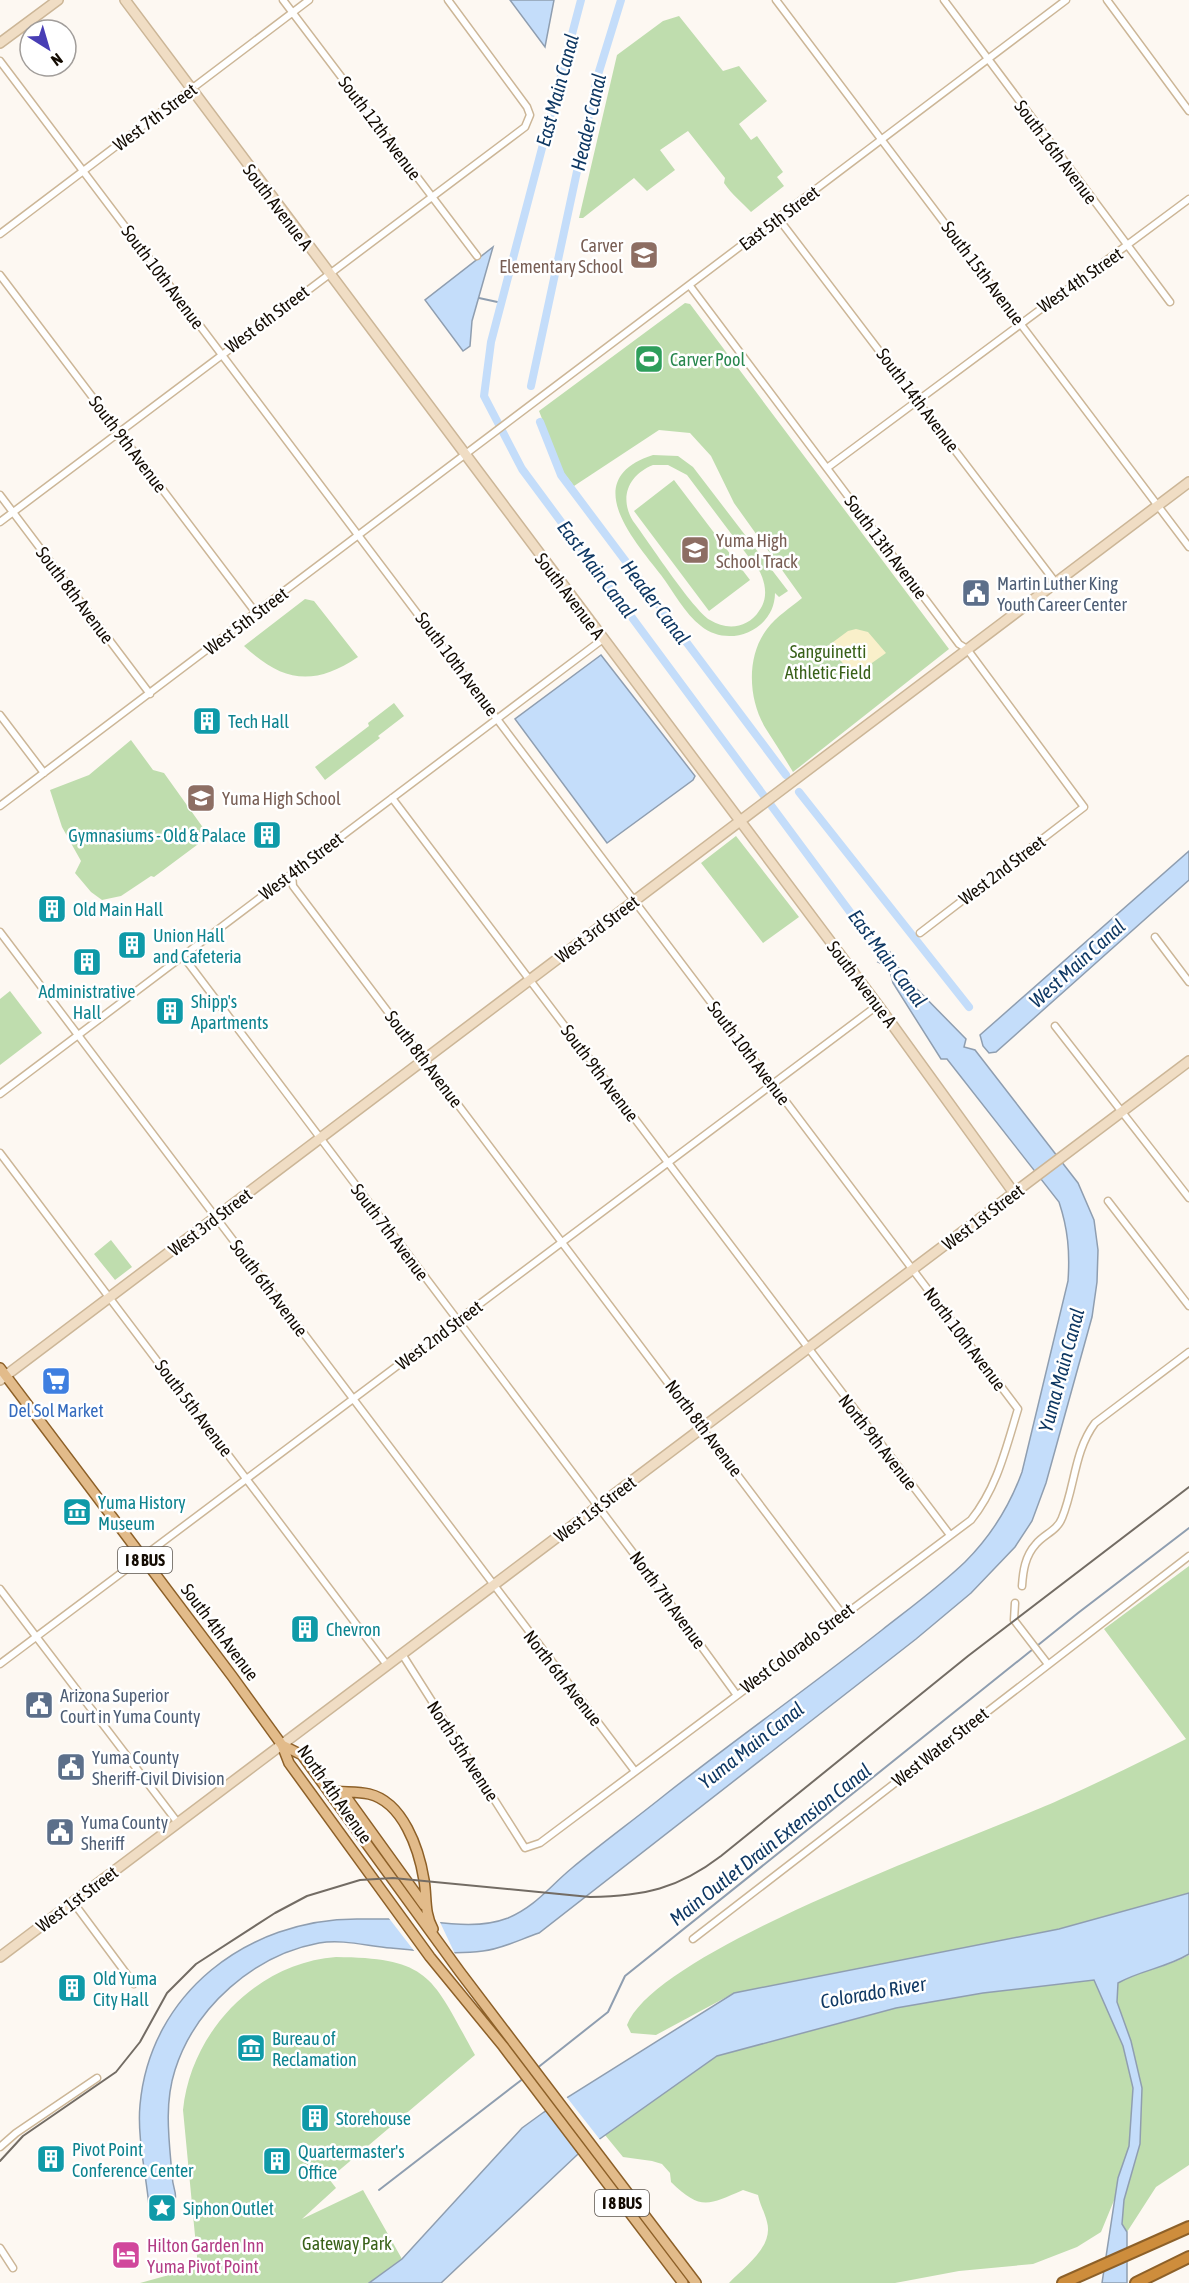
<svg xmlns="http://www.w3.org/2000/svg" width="1189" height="2283" viewBox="0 0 1189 2283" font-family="'Asap Condensed',sans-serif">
<rect width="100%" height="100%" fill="#fdf8f2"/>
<path fill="#bfddae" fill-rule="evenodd" d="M679,16L723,71L739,66L767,101L739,124L751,140L757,136L783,172L777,177L784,186L751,212C741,201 733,196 724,183L725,178L688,131L660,150L675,170L647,191L634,178L583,218H579L617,55L663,21Z
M685,303L690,304L949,649L793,772C784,757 775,743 766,729C748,700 746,656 767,629C777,616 790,608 802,598L734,503L711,456L690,433L659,430L574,486L563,472L539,411Z
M653,455L678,456L693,467L788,591L779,597L775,593C775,630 729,649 701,626C685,614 673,591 661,575C634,540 578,479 653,455ZM653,465H668L687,475L760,572C766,585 768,599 759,611C748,628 727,631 710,620C693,610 648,541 633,521C619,498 628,475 653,465Z
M674,480L750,580L709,611L634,511Z
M305,599L314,601L358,657C313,687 283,682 244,646Z
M394,703L404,716L378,736L380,738L325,780L315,767L369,726L368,723Z
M131,740L153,770L164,773L209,836L154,877L151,876L121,896L102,900L91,892L75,873L81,861L62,827L50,790L89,775Z
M736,836L799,917L763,943L701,863Z
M10,991L42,1033L0,1065V999Z
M111,1240L132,1267L115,1280L94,1254Z
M1189,1566V1893L1059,1929L734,1993L656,2035L631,2033L627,2025C657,1948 975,1838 1059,1800C1102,1781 1144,1760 1186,1739L1104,1629Z
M1189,1955V2165L1156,2187L1127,2232L1122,2224L1124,2200L1140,2144L1142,2088L1131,2041L1117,2002L1118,1983C1141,1970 1166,1968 1189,1955Z
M336,1957C432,1958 432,1978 475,2055L329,2179L336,2188L302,2219L363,2190L402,2259L369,2283H140L198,2267L183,2110C191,2031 257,1963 336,1957Z
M1095,1980L1123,2046L1133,2089L1129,2146L1118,2178L1115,2198L1101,2232L1077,2247L1033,2264L959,2271L895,2283H729C744,2267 774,2247 767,2222C765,2213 760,2205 758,2195L743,2190C708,2205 701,2211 671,2182L670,2173L662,2164L652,2161L623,2157L605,2135L717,2056L896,2008L983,1993Z"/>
<path fill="#f9f0ca" d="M856,629L868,632L886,653L855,675L851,674L838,657L834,659L825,648L848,631Z"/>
<path fill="#c4ddfa" stroke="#8f9eb0" stroke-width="1.5" d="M510,0H554L545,47Z
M493,247L472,321L470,346L463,351L425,300Z
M601,655L695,776L693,780L607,843L515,719Z
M1189,851V880L996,1052L989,1053L983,1046L980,1035Z
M890,952L893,964L905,972L913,985L966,1039L964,1047L975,1050L1078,1183L1094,1220L1098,1250L1097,1282L1092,1317L1046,1483L1032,1521L1015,1547L971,1593L916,1639L539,1933C521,1939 502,1949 483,1951C454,1955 420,1951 391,1948C367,1946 343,1939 319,1943C254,1955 195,2007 175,2070C164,2104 169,2140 172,2174C173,2196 180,2189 171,2213L164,2216L149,2206C146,2174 137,2137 140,2105C150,1993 248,1919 357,1919C372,1919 387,1919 401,1919C436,1921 474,1931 508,1918C536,1906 549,1887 572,1868C602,1843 635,1819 666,1794C737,1738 811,1686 882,1630C910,1608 940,1586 965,1562C990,1537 1010,1505 1022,1472L1068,1281C1070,1252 1068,1229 1059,1202L947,1059H941L893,983L889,967L878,962Z
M1189,1893V1954C1166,1968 1141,1970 1118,1983L1117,2002L1131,2041L1142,2088L1140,2144L1124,2200L1122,2224L1127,2232V2283H1102L1118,2178L1129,2146L1133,2088L1123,2046L1094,1980L983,1993L896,2008L717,2056L577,2155L441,2283H369L402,2259L522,2128L544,2112L734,1993L1059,1929Z"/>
<path fill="#fdf8f2" d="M388,1917L439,1920L455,1954L415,1952Z
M565,2095L601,2141L581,2155L545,2108Z"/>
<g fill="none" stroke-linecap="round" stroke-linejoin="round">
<path stroke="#8f9eb0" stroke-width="2" d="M479,298L502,303
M536,2069L608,2012L625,1976L1078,1613L1189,1528
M379,2190L524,2078"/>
<path stroke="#c4ddfa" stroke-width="8" d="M581,0L491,342L484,396L522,469L890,966
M531,386L597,78L621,0
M540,422L561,475L786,775
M799,792L969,1007"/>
<g stroke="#ccb697" stroke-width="9">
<path id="street" d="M283,0L477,256
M776,0L1189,547
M944,0L1170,302
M1107,0L1189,111
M0,61L1018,1409C1006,1448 997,1488 971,1520L540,1843L525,1848L402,1654
M778,218L1056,583
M0,234L309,0
M0,275L256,613
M690,286L959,644L967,649L1084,807L920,933
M827,468L1189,199
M0,495L150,694
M0,522L525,127L530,115L527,107L448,0
M0,715L44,773
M392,798L950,1535
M0,806L1066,0
M292,874L293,886L843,1615
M0,932L634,1770
M1155,937L1189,982
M183,956L637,1558L736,1694
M1055,1026L1189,1198
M0,1094L603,639
M0,1153L387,1665
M1108,1201L1189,1306
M1022,1586C1023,1571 1025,1556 1036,1544C1044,1534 1057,1531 1062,1518C1075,1487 1074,1451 1095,1423L1189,1352
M0,1589L178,1823
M1015,1603L1014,1620L1047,1663
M0,1664L878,1005
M73,1902L134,1984
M693,1939L1189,1556
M0,2147L16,2133L97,2078
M0,2248L13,2268"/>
</g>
<g stroke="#ccb697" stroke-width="12">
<path id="secondary" d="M125,0L878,1005L1014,1193
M0,43L58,0
M0,1380L1189,482
M0,1957L1189,1061"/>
</g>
<g stroke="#8d6028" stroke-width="12">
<path id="primary" d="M0,1368L232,1676L282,1745L289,1763L430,1957L503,2046L683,2283
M282,1745L302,1755L460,1972L696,2283
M328,1790C341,1793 355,1791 369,1794C403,1802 419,1849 424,1880C427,1897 424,1913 433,1929
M344,1794L424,1905"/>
</g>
<g stroke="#8d6028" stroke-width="14">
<path id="highway" d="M1063,2283L1189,2227
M1136,2283L1189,2257"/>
</g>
<use href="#street" stroke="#fff" stroke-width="6"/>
<use href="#secondary" stroke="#f0ddc4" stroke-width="9"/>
<use href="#primary" stroke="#e2bb8a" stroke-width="9"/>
<use href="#highway" stroke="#ce8d3c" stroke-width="10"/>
<path stroke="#736c64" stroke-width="2" d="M0,2161L23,2136L116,2072L140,2042L167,1993L196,1964L275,1913L307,1896L360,1880L393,1878L590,1897C644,1896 678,1889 721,1856L968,1656L1189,1487"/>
</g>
<defs>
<g id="school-square" transform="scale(1.5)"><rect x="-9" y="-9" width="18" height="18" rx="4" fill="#8d6e63" stroke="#fff"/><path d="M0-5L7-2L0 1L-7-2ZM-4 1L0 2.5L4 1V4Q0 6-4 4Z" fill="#fff"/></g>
<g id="stadium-square" transform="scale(1.5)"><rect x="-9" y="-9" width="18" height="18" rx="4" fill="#2e9e5b" stroke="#fff"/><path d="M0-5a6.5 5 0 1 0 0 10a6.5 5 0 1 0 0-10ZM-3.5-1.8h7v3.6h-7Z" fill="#fff"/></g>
<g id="civic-square" transform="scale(1.5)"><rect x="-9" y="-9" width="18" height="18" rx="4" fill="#5c6f8a" stroke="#fff"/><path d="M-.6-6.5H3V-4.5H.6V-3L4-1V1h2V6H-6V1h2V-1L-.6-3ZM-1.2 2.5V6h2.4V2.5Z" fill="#fff"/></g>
<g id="building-square" transform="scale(1.5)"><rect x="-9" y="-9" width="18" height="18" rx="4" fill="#0f9aa8" stroke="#fff"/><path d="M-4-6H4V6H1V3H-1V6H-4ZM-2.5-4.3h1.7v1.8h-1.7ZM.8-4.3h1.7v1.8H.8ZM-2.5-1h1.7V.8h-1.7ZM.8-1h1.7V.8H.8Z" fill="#fff"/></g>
<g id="supermarket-square" transform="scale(1.5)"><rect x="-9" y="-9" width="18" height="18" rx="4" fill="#3f7fe0" stroke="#fff"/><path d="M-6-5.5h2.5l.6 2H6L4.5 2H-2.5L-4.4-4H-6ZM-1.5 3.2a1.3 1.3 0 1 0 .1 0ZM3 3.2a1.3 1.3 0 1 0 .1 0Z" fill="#fff"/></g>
<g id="museum-square" transform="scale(1.5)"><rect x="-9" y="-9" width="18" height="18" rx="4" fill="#0f9aa8" stroke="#fff"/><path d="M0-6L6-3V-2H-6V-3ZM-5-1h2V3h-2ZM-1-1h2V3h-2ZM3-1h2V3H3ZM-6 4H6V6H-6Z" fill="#fff"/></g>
<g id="sight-square" transform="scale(1.5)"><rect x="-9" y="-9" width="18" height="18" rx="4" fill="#0f9aa8" stroke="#fff"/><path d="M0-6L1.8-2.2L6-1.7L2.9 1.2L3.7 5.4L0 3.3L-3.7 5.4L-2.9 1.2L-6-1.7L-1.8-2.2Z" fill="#fff"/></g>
<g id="hotel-square" transform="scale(1.5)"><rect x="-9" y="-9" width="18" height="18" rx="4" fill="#d1479c" stroke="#fff"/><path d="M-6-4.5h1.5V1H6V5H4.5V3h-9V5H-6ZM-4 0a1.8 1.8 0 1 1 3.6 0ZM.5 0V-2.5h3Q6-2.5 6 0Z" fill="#fff"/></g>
</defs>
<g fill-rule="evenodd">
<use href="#school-square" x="644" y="255"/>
<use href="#stadium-square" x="649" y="359"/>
<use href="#school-square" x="695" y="550"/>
<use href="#civic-square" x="976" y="593"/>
<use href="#building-square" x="207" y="721"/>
<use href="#school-square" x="201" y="798"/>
<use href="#building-square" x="267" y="835"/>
<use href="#building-square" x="52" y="909"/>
<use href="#building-square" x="132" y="945"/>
<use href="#building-square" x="87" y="962"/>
<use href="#building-square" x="170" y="1011"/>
<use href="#supermarket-square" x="56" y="1381"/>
<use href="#museum-square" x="77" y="1512"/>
<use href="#building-square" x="305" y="1629"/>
<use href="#civic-square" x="39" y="1705"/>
<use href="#civic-square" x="71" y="1767"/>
<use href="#civic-square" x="60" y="1832"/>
<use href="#building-square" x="72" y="1988"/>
<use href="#museum-square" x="251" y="2048"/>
<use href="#building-square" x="315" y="2118"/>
<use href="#building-square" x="51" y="2159"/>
<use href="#building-square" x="277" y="2161"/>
<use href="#sight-square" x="162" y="2208"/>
<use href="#hotel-square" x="126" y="2255"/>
</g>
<g text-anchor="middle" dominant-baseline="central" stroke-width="5" stroke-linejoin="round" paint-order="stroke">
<g fill="#fff" stroke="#5a544e" stroke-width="1.5">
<rect x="118" y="1547" width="54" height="26" rx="4.5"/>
<rect x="595" y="2190" width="54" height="26" rx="4.5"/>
</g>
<g font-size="16" font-weight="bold" fill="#130b02">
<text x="145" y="1560">I 8 BUS</text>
<text x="622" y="2203">I 8 BUS</text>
</g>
<g font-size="18" fill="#130b02" stroke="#fff">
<text transform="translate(155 117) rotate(-37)">West 7th Street</text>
<text transform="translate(380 128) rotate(53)">South 12th Avenue</text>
<text transform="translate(1056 152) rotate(53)">South 16th Avenue</text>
<text transform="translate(278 207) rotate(53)">South Avenue A</text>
<text transform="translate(779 218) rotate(-37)">East 5th Street</text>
<text transform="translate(983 273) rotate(53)">South 15th Avenue</text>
<text transform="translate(163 277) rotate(53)">South 10th Avenue</text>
<text transform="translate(1080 280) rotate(-35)">West 4th Street</text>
<text transform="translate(267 319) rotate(-37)">West 6th Street</text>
<text transform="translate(918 400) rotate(53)">South 14th Avenue</text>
<text transform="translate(128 444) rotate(53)">South 9th Avenue</text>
<text transform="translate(886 547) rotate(53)">South 13th Avenue</text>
<text transform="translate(75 595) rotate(53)">South 8th Avenue</text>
<text transform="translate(570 596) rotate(53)">South Avenue A</text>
<text transform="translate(246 621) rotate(-37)">West 5th Street</text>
<text transform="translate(457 664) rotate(53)">South 10th Avenue</text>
<text transform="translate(301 866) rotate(-37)">West 4th Street</text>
<text transform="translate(1002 870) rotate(-37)">West 2nd Street</text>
<text transform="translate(597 929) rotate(-37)">West 3rd Street</text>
<text transform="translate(862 984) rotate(53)">South Avenue A</text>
<text transform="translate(749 1053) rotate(53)">South 10th Avenue</text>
<text transform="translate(424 1059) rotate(53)">South 8th Avenue</text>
<text transform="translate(600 1073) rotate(53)">South 9th Avenue</text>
<text transform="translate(983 1217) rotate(-37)">West 1st Street</text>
<text transform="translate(210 1222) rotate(-37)">West 3rd Street</text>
<text transform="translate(390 1232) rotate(53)">South 7th Avenue</text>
<text transform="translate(269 1288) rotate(53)">South 6th Avenue</text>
<text transform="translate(439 1335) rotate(-37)">West 2nd Street</text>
<text transform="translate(965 1339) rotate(53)">North 10th Avenue</text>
<text transform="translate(194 1408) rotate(53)">South 5th Avenue</text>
<text transform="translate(704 1428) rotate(53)">North 8th Avenue</text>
<text transform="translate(878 1442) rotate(52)">North 9th Avenue</text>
<text transform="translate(595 1509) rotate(-37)">West 1st Street</text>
<text transform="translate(668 1600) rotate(54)">North 7th Avenue</text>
<text transform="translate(220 1632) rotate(53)">South 4th Avenue</text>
<text transform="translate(797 1648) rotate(-37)">West Colorado Street</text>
<text transform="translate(563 1678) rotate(52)">North 6th Avenue</text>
<text transform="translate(940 1747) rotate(-38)">West Water Street</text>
<text transform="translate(463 1751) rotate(57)">North 5th Avenue</text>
<text transform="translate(335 1794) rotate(55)">North 4th Avenue</text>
<text transform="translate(77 1899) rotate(-37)">West 1st Street</text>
</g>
<g font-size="18" fill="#785e54" stroke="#fff" text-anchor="start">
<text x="623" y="245" text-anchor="end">Carver<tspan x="623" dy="21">Elementary School</tspan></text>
<text x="716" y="540">Yuma High<tspan x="716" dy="21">School Track</tspan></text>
<text x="222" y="798">Yuma High School</text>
</g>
<g font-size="18" fill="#27864d" stroke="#fff" text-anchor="start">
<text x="670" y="359">Carver Pool</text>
</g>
<g font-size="18" fill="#4e5e75" stroke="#fff" text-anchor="start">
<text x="997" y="583">Martin Luther King<tspan x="997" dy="21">Youth Career Center</tspan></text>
<text x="60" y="1695">Arizona Superior<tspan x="60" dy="21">Court in Yuma County</tspan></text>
<text x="92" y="1757">Yuma County<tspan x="92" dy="21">Sheriff-Civil Division</tspan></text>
<text x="81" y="1822">Yuma County<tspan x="81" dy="21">Sheriff</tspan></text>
</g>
<g font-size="18" fill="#396119" stroke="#fff">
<text x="828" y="651">Sanguinetti<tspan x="828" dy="21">Athletic Field</tspan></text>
<text x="347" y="2243">Gateway Park</text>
</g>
<g font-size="18" fill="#0d838f" stroke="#fff" text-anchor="start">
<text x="228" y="721">Tech Hall</text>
<text x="246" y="835" text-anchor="end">Gymnasiums - Old &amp; Palace</text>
<text x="73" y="909">Old Main Hall</text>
<text x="153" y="935">Union Hall<tspan x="153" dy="21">and Cafeteria</tspan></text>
<text x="87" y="991" text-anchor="middle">Administrative<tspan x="87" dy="21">Hall</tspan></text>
<text x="191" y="1001">Shipp's<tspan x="191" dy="21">Apartments</tspan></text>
<text x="98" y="1502">Yuma History<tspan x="98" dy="21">Museum</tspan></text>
<text x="326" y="1629">Chevron</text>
<text x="93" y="1978">Old Yuma<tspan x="93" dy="21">City Hall</tspan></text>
<text x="272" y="2038">Bureau of<tspan x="272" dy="21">Reclamation</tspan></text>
<text x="336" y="2118">Storehouse</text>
<text x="72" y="2149">Pivot Point<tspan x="72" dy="21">Conference Center</tspan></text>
<text x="298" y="2151">Quartermaster's<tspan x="298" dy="21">Office</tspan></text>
<text x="183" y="2208">Siphon Outlet</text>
</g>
<g font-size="18" fill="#366cbe" stroke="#fff">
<text x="56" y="1410">Del Sol Market</text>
</g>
<g font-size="18" fill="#b23c85" stroke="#fff" text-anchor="start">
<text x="147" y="2245">Hilton Garden Inn<tspan x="147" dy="21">Yuma Pivot Point</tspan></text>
</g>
<g font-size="20" font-style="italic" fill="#0f3863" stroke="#fff">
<text transform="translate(557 90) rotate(-75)">East Main Canal</text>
<text transform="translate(588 122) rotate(-77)">Header Canal</text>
<text transform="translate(597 569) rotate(53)">East Main Canal</text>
<text transform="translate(656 602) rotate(53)">Header Canal</text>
<text transform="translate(888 958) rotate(53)">East Main Canal</text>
<text transform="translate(1077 963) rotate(-42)">West Main Canal</text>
<text transform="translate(1061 1370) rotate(-75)">Yuma Main Canal</text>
<text transform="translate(751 1745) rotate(-38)">Yuma Main Canal</text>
<text transform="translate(770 1844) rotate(-38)">Main Outlet Drain Extension Canal</text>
<text transform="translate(873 1992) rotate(-10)">Colorado River</text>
</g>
</g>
<g transform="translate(48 48) rotate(143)"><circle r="28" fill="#ffffff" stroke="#a19d9a" stroke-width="1.5"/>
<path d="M0-4.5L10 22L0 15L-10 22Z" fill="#483eb5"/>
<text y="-9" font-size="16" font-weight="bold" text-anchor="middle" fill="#130b02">N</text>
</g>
</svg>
